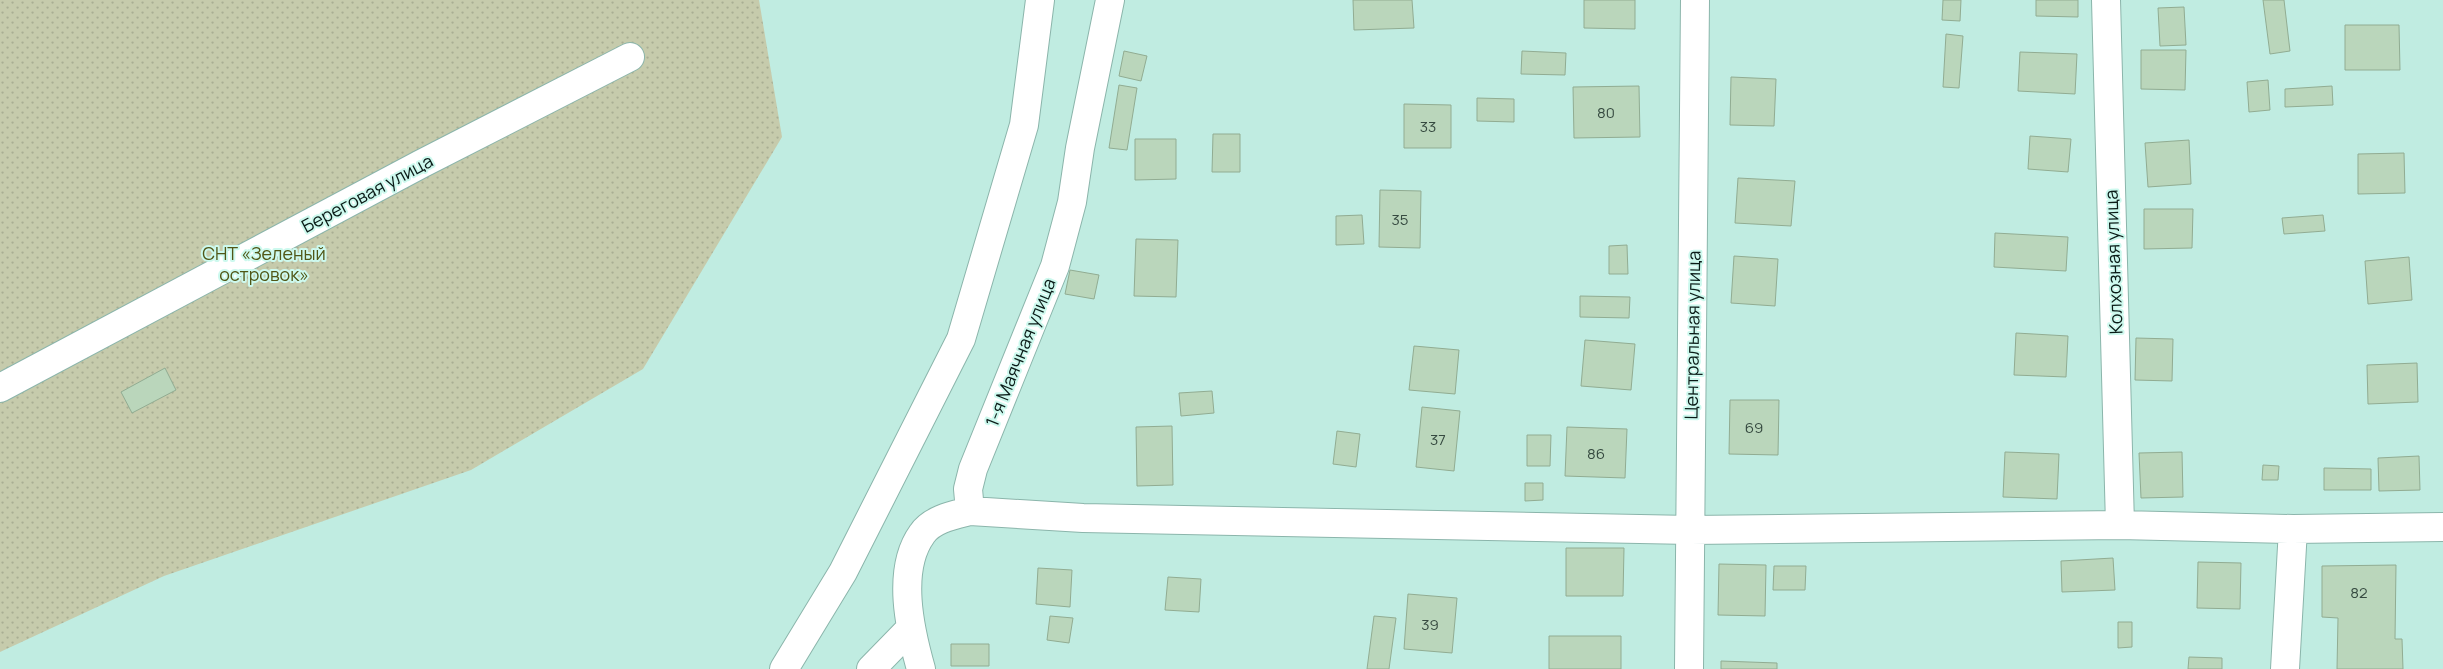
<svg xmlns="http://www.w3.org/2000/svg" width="2443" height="669" viewBox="0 0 2443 669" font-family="Manrope,sans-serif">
<defs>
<pattern id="grass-dots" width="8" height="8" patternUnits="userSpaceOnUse" patternTransform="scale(1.25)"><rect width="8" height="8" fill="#c6cbac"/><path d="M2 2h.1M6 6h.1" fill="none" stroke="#a9ae93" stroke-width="1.8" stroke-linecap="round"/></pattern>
</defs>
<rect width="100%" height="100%" fill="#c0ece1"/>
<path fill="url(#grass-dots)" d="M0,0H759L782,137L643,369L471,470L164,576L0,652Z"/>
<path fill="#bad6bb" stroke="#91ac92" d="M1353,0H1412L1414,28L1354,30Z
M1584,0H1635V29L1584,28Z
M1943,0H1961L1960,21L1942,20Z
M2036,0H2078V17L2036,16Z
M2263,0H2284L2290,51L2270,54Z
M2184,7L2186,45L2160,46L2158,8Z
M2345,25H2399L2400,70H2345Z
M1946,34L1963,36L1959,88L1943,87Z
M2141,50H2186L2185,90L2141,89Z
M1124,51L1147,56L1141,81L1119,76Z
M1522,51L1566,53L1565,75L1521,74Z
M2020,52L2077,54L2075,94L2018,91Z
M1731,77L1776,79L1774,126L1730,125Z
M2268,80L2270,110L2249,112L2247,82Z
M1119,85L1137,88L1127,150L1109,148Z
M1639,86L1640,137L1574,138L1573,87Z
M2332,86L2333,105L2285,107V89Z
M1477,98L1514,99V122L1477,121Z
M1404,104L1451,105V148H1404Z
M1213,134H1240V172H1212Z
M2030,136L2071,139L2068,172L2028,169Z
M1135,139H1176V179L1135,180Z
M2189,140L2191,184L2148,187L2145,143Z
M2404,153L2405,193L2358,194V154Z
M1738,178L1795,181L1791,226L1735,223Z
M1380,190L1421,191L1420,248L1379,247Z
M2144,209H2193L2192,248L2144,249Z
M1362,215L1364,244L1336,245V216Z
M2323,215L2325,231L2284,234L2282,218Z
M1995,233L2068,237L2066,271L1994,267Z
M1136,239L1178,240L1176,297L1134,296Z
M1627,245L1628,274H1609V246Z
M1734,256L1778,259L1775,306L1731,303Z
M2409,257L2412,300L2368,304L2365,261Z
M1070,270L1099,275L1094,299L1065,294Z
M1580,296L1630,297L1629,318L1580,317Z
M2016,333L2068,336L2066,377L2014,375Z
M2136,338L2173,339L2172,381L2135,380Z
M1585,340L1635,344L1631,390L1581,386Z
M1414,346L1459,350L1455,394L1409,390Z
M2417,363L2418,402L2368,404L2367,365Z
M165,368L176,390L132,413L121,392Z
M1212,391L1214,413L1181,416L1179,393Z
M1730,400H1779L1778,455L1729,454Z
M1422,407L1460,411L1454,471L1416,467Z
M1172,426L1173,485L1137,486L1136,427Z
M1567,427L1627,429L1625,478L1565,476Z
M1337,431L1360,434L1356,467L1333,464Z
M1527,435H1551L1550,466H1527Z
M2005,452L2059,454L2057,499L2003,497Z
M2182,452L2183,497L2141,498L2139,453Z
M2419,456L2420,490L2379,491L2378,458Z
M2263,465L2279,466L2278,480H2262Z
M2324,468L2371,469V490H2324Z
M1525,483H1543V500L1525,501Z
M1566,548H1624L1623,596H1566Z
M2113,558L2115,590L2062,592L2061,561Z
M2198,562L2241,563L2240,609L2197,608Z
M1719,564L1766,565L1765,616L1718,615Z
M2396,565L2395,639H2402L2403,669H2337L2338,618L2322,617V566Z
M1774,566H1806L1805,590H1773Z
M1038,568L1072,570L1070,607L1036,604Z
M1168,577L1201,579L1199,612L1165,610Z
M1408,594L1457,598L1452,653L1404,649Z
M1050,616L1073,618L1069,643L1047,640Z
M1374,616L1396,618L1389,669H1367Z
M2118,622H2132V647L2118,648Z
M1549,636H1621V669H1549Z
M951,644H989V666H951Z
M2189,657L2222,658V669H2188Z
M1721,661L1777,663V669H1721Z"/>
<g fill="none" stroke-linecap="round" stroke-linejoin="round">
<g stroke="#8bb5ab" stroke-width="30">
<path id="minor" d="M2106,0L2120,525
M0,388L421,164L630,57
M970,511L1083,518L1691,530L2120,525L2293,529L2443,527
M784,669L843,572L961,339L1024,125L1040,0
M871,669L910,629
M921,669C910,630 896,570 922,534C932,519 954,515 970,511L968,489L973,469L1055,266L1072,202L1080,148L1110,0
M1689,669L1695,0
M2285,669L2293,529"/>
</g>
<use href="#minor" stroke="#fff" stroke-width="28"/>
</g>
<g text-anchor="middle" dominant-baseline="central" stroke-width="4" stroke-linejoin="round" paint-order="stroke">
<g font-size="15" fill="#364a40">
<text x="1606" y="112">80</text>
<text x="1428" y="126">33</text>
<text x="1400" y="219">35</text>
<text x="1754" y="427">69</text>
<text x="1438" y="439">37</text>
<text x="1596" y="453">86</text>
<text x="2359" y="592">82</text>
<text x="1430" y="624">39</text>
</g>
<g font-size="18" fill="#0a1b17" stroke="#cdf9ee">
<text transform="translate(367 193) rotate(-28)">Береговая улица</text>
<text transform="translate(2113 262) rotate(-92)">Колхозная улица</text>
<text transform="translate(1692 335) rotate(-89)">Центральная улица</text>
<text transform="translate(1020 352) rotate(-68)">1-я Маячная улица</text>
</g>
<g font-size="18" fill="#505616" stroke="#cdf9ee">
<text x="264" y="253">СНТ «Зеленый<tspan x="264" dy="21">островок»</tspan></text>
</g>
</g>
</svg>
